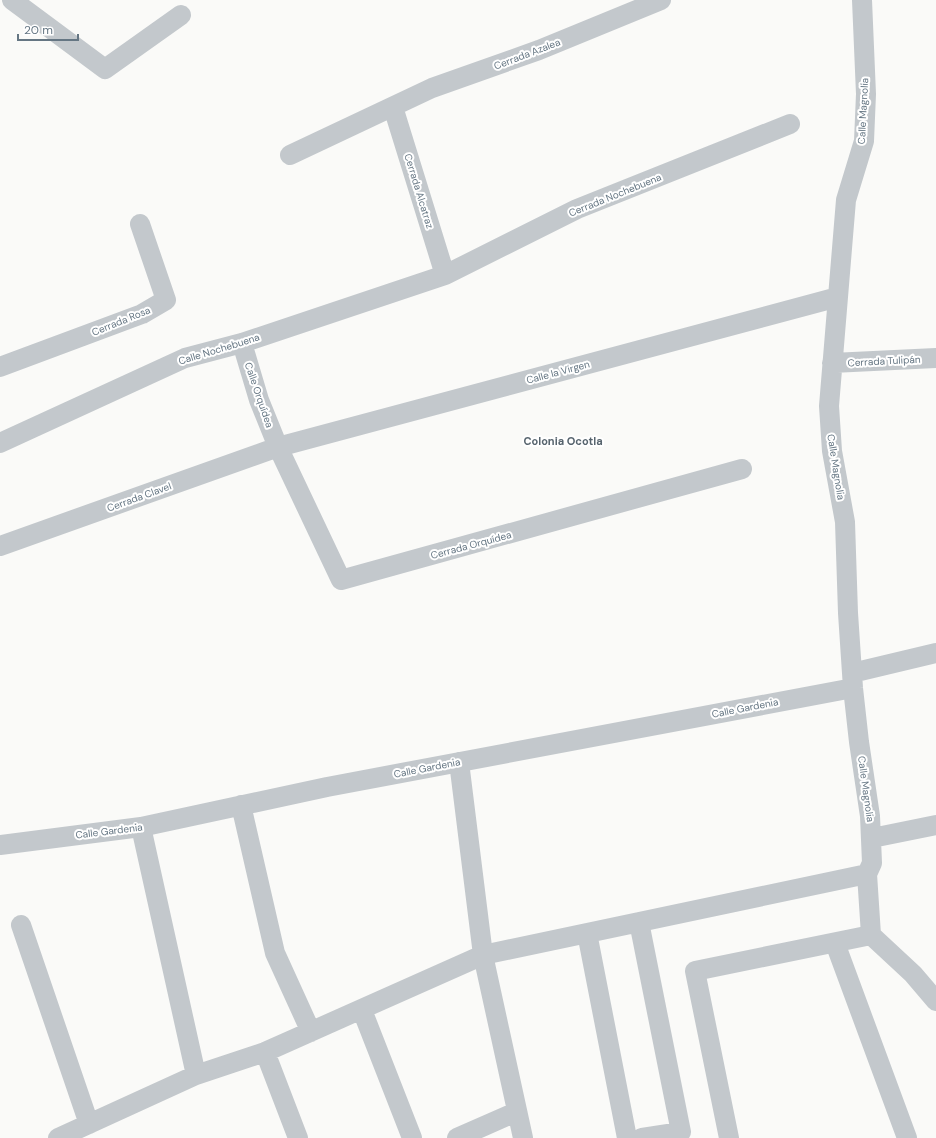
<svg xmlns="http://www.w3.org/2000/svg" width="936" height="1138" viewBox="0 0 936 1138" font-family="'DM Sans',sans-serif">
<rect width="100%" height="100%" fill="#fafaf8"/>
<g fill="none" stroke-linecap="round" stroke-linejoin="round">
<path stroke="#c3c8cc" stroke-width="20" d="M12,0L105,69L181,15
M862,0L866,94L864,141L846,200L829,406L832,451L845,522L848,613L853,688L859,742L870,816L872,863L867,874L871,935
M393,107L445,275
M290,155L432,88L539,50L661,0
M242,343L259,400L278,447L341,580L742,469
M832,363L936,358
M0,367L142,314L166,300L140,224
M0,443L185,358L242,343L445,275L577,209L790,124
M0,546L278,447L838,297
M852,673L936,653
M459,762L483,955L523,1138
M241,805L275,953L311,1032
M141,827L196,1075
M872,838L936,825
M0,845L141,827L327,787L853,688
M639,922L681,1132L642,1138
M21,925L89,1124
M587,933L627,1138
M871,935L913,974L936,1001
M835,943L907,1138
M362,1010L412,1138
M265,1052L298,1138
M58,1138L196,1075L265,1052L483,955L867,874
M457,1138L516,1112
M729,1138L695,971L871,935"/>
</g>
<g text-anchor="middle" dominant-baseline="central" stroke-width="4" stroke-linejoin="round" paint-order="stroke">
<g font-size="10" fill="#657683" stroke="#fff">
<text transform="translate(527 54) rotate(-21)">Cerrada Azalea</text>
<text transform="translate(863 111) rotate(-87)">Calle Magnolia</text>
<text transform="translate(419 191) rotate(73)">Cerrada Alcatraz</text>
<text transform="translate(615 195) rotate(-22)">Cerrada Nochebuena</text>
<text transform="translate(121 321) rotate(-22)">Cerrada Rosa</text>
<text transform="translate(219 349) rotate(-17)">Calle Nochebuena</text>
<text transform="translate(884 361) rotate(-3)">Cerrada Tulipán</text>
<text transform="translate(558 372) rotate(-15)">Calle la Virgen</text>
<text transform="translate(259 395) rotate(71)">Calle Orquídea</text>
<text transform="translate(836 467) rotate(81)">Calle Magnolia</text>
<text transform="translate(139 497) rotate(-20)">Cerrada Clavel</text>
<text transform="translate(471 545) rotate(-15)">Cerrada Orquídea</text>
<text transform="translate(745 708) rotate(-11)">Calle Gardenia</text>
<text transform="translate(427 768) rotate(-11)">Calle Gardenia</text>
<text transform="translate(866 789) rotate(82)">Calle Magnolia</text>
<text transform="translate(109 831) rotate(-7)">Calle Gardenia</text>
</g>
<g font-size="11" font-weight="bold" fill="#57646e" stroke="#fff">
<text x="563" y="441">Colonia Ocotla</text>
</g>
</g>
<path d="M18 34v6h60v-6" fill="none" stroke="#657683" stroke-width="2"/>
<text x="24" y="34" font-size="12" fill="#657683" stroke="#ffffff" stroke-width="3" paint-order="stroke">20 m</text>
</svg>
